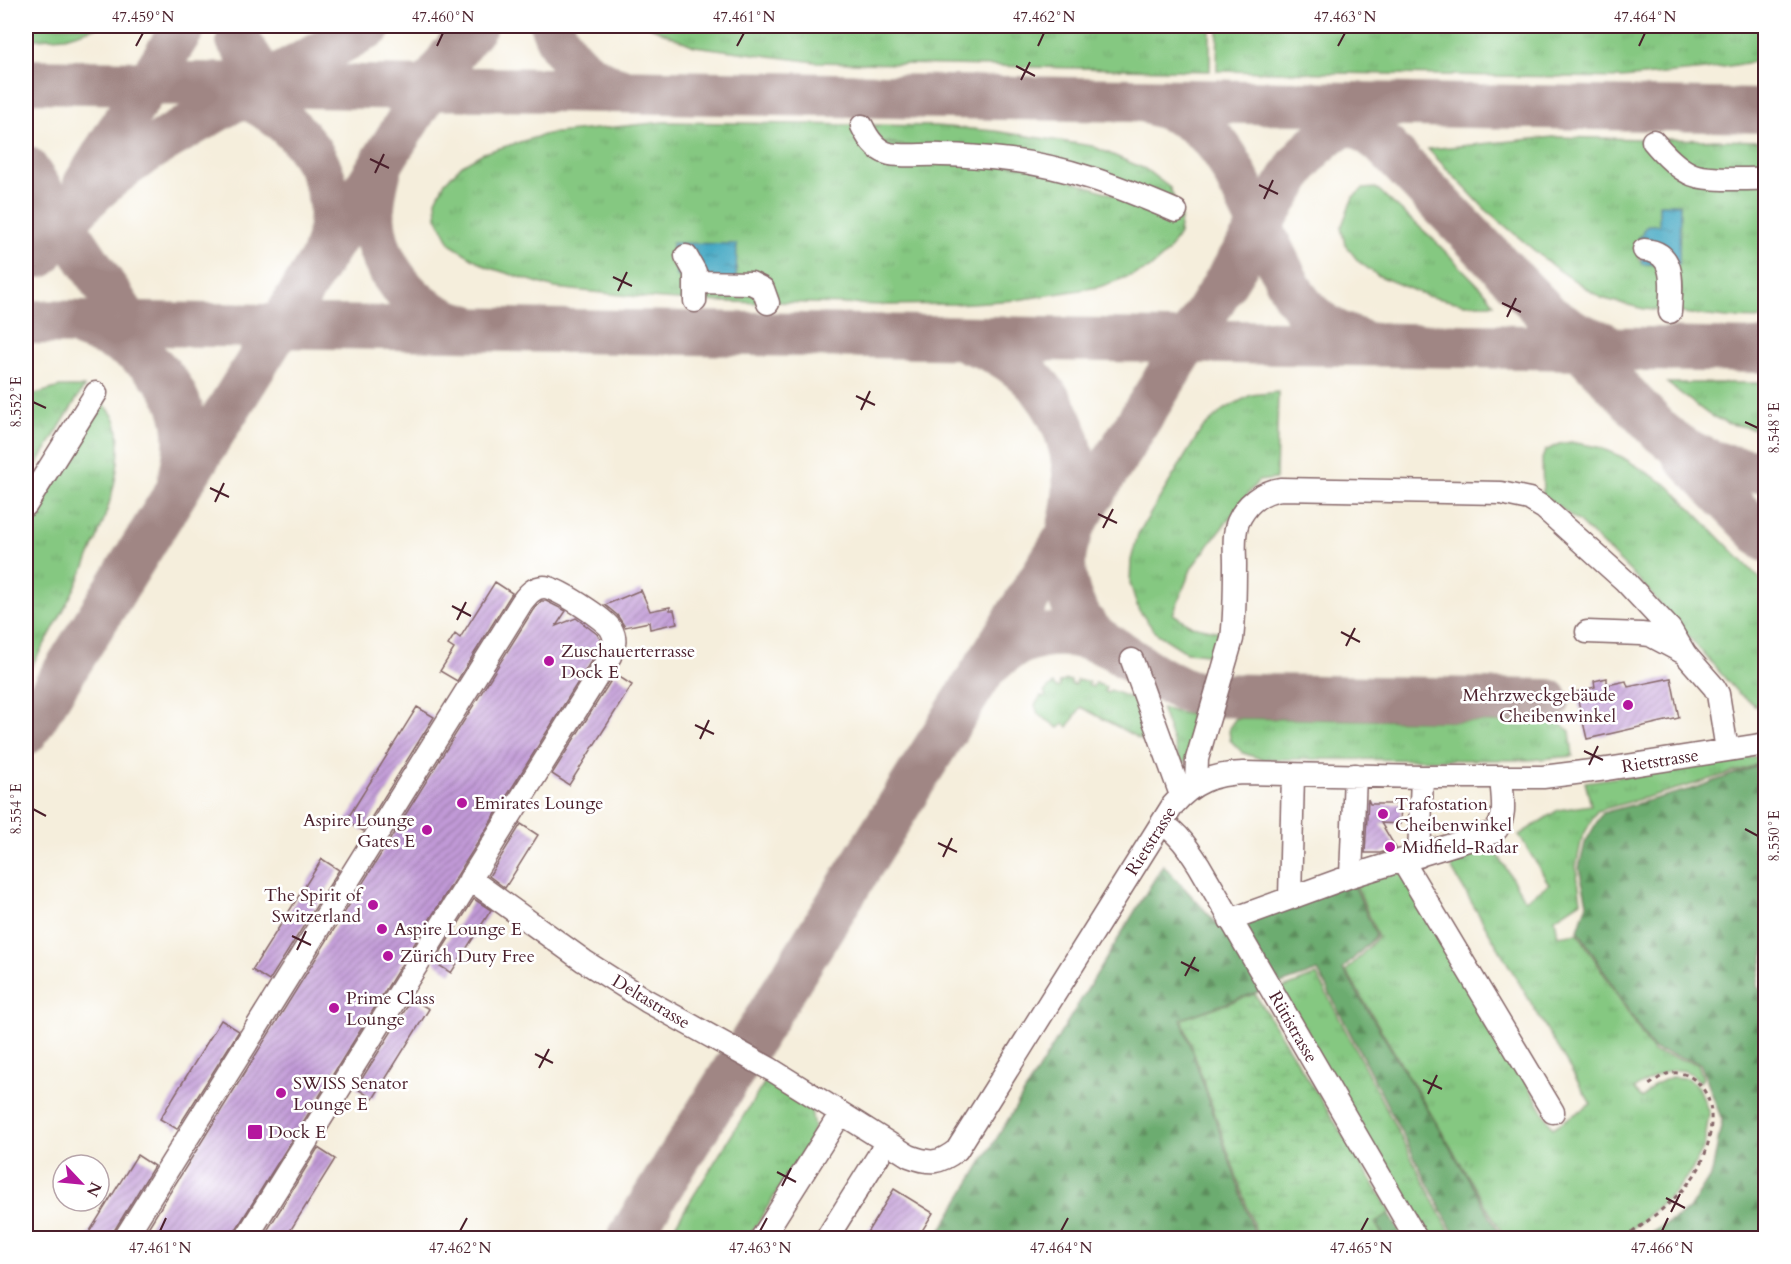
<svg xmlns="http://www.w3.org/2000/svg" width="1791" height="1264" viewBox="0 0 1791 1264" font-family="Cardo,serif">
<defs>
<pattern id="grass-tufts" width="24" height="20" patternUnits="userSpaceOnUse" patternTransform="scale(1.5)"><rect width="24" height="20" fill="#85c881"/><path d="M3 7l-1-3M5 7V3M7 7l1-3M15 17l-1-3M17 17v-4M19 17l1-3" fill="none" stroke="#74ab70"/></pattern>
<pattern id="forest-firs" width="22" height="20" patternUnits="userSpaceOnUse" patternTransform="scale(1.5)"><rect width="22" height="20" fill="#6cac6f"/><path d="M5 1l3.5 6h-7zM16 11l3.5 6h-7z" fill="#5b8b5b"/></pattern>
<pattern id="wetland-marsh" width="20" height="14" patternUnits="userSpaceOnUse" patternTransform="scale(1.5)"><rect width="20" height="14" fill="#85c881"/><path d="M1 5h8M5 5V1M11 12h8M15 12V8" fill="none" stroke="#74ab70"/></pattern>
<pattern id="water-ripples" width="26" height="14" patternUnits="userSpaceOnUse" patternTransform="scale(1.5)"><rect width="26" height="14" fill="#43a7c3"/><path d="M2 4q2-2 4 0t4 0M15 11q2-2 4 0t4 0" fill="none" stroke="#3a879f"/></pattern>
<pattern id="building-hatch" width="6" height="6" patternUnits="userSpaceOnUse" patternTransform="scale(1.5)"><rect width="6" height="6" fill="#c19ad7"/><path d="M-1 1l2-2M0 6l6-6M5 7l2-2" fill="none" stroke="#9f7daf"/></pattern>
</defs>
<rect width="100%" height="100%" fill="#fff"/>
<filter id="ink" filterUnits="userSpaceOnUse"><feTurbulence type="fractalNoise" baseFrequency=".0167" numOctaves="2"/><feDisplacementMap in="SourceGraphic" scale="12" xChannelSelector="R" yChannelSelector="G"/><feConvolveMatrix kernelMatrix="1 2 1 2 8 2 1 2 1" color-interpolation-filters="sRGB"/></filter>
<filter id="wash" filterUnits="userSpaceOnUse"><feTurbulence type="fractalNoise" baseFrequency=".008" numOctaves="4" result="noise"/><feDisplacementMap in="SourceGraphic" scale="24" xChannelSelector="R" yChannelSelector="G"/><feGaussianBlur stdDeviation="1.35" result="paint"/><feColorMatrix in="noise" values="0 0 0 0 0 0 0 0 0 0 0 0 0 0 0 0 0 1.4 0 .05"/><feComposite in="paint" operator="in"/></filter>
<g filter="url(#wash)">
<rect width="100%" height="100%" fill="#f5eedc"/>
<path fill="url(#grass-tufts)" stroke="#687456" stroke-width="1.5" d="M26,26H101L65,37L26,40Z
M648,26H1210V71L815,62L694,46Z
M1218,26H1765V60L1705,70L1622,78L1217,71Z
M664,122L857,125L861,138L1037,169L1181,217L1179,234L1167,253L1149,269L1099,287L1017,300L955,304L887,305L772,302L681,264L691,301L649,298L555,288L487,267L451,245L437,217L436,200L445,182L462,165L483,153L547,134Z
M869,125L936,126L995,131L1092,146L1145,169L1170,188L1175,201L1105,177L888,150Z
M1554,137L1643,139L1674,168L1765,183V319L1726,318L1674,312L1676,273L1639,242V260L1659,261L1666,311L1644,309L1601,298L1554,267L1485,209L1428,149Z
M1663,139L1765,141V174L1701,173Z
M1376,188L1432,238L1488,295L1494,304H1465L1427,296L1377,275L1358,261L1345,244L1341,228L1353,197L1363,189Z
M747,287L763,303L699,301L702,290Z
M1667,383H1765V431L1726,423L1708,414Z
M60,387H84L26,482V400L32,395Z
M1278,392L1276,479L1258,481L1192,567L1173,614L1192,626L1221,632L1217,655L1186,652L1156,633L1138,609L1130,583L1131,560L1138,534L1201,430L1223,410L1251,395Z
M103,403C107,408 114,415 116,422C134,490 62,617 26,675V527Z
M1571,442L1598,447L1622,457L1669,486L1765,584V713L1737,692L1640,581L1580,523L1543,495L1542,459L1545,451L1559,444Z
M1067,680L1071,681V684L1076,685L1077,680L1089,682L1088,685L1093,687L1095,683L1106,687L1104,691L1108,693L1110,690L1136,700L1151,745L1081,707L1068,727L1064,724L1059,728L1038,714L1035,705L1041,696L1044,698L1046,695L1044,692L1053,684L1056,688L1060,687L1059,683Z
M1161,708L1194,716L1199,722L1187,758L1182,767Z
M1236,718L1559,723L1570,731L1573,756L1529,760L1261,759L1243,753L1230,740L1229,728Z
M1765,755V759L1753,766L1695,784L1597,811L1582,838L1576,867L1581,901L1555,918L1558,936L1578,933L1653,1052L1698,1064L1703,1078L1700,1082C1680,1057 1655,1077 1634,1089L1642,1098L1654,1085L1671,1077L1687,1078L1699,1087L1709,1114L1704,1147L1692,1170L1675,1192L1621,1238H1505L1346,971L1378,937L1355,882L1403,872L1553,1128L1591,1104L1451,868L1454,857L1482,846L1489,853L1495,850L1525,900L1549,884L1519,835L1558,810L1591,805L1585,782Z
M1317,975L1453,1238H1420L1276,991Z
M766,1080L811,1109L814,1128L810,1140L748,1238H667Z"/>
<path fill="url(#forest-firs)" stroke="#5b664d" stroke-width="1.5" d="M1765,761L1766,945L1757,987L1766,993L1765,1238H1643L1689,1210L1712,1173L1722,1120L1700,1063L1653,1049L1578,930L1587,903L1579,868L1585,843L1602,813L1695,788L1754,767Z
M1163,865L1224,931L1353,882L1376,936L1343,969L1467,1176L1502,1238H1456L1318,971L1181,1019L1256,1238H936Z
M1389,1214L1404,1238H1385L1376,1222Z"/>
<path fill="url(#wetland-marsh)" stroke="#687456" stroke-width="1.5" d="M1255,994L1391,1212L1375,1223L1384,1238H1258L1182,1019Z"/>
<path fill="url(#water-ripples)" stroke="#466377" stroke-width="1.5" d="M1659,204H1680L1679,265L1642,264V244L1639,243V236H1642L1643,230L1648,225H1659Z
M672,243L737,244L736,284L676,276V260H672Z"/>
<g fill="none" stroke-linecap="round" stroke-linejoin="round">
<path stroke="#a08684" stroke-width="44" d="M552,26C563,58 589,81 623,90
M238,40L281,105
M26,81L1766,111
M226,90C294,110 350,179 324,252
M1153,104C1184,112 1210,131 1227,158L1290,287C1304,314 1330,333 1360,341
M1330,111L1354,122L1381,142L1547,314L1576,333L1605,344
M26,168L141,341
M379,173C376,186 373,197 373,210C373,264 412,314 465,326
M85,184L184,26
M40,256C92,177 147,150 226,105C274,79 322,52 370,26
M26,322L1766,351
M83,327C157,352 203,400 179,481
M1569,336L1661,432C1691,458 1725,471 1766,471
M969,342C1050,366 1090,446 1069,526
M1684,456L1766,540
M1113,648C1141,666 1171,690 1206,695L1548,701
M991,663C1025,630 1071,627 1113,648C1104,643 1096,638 1090,631C1067,606 1056,563 1071,533
M26,733L419,103L451,56L475,26
M629,1238L1299,164C1320,135 1349,120 1382,110"/>
</g>
<g id="blocks">
<path fill="url(#building-hatch)" d="M495,582L512,593L457,681L440,671L454,649L448,645L455,634L460,638Z
M641,590L650,611L670,607V610H674L677,623L650,629L649,622L625,627L617,615L605,605Z
M541,601H546L566,611L556,626L576,618L597,634L601,640L598,650L235,1231L233,1239H141L533,610Z
M615,674L632,685L569,785L552,774Z
M1607,678V685L1626,681L1628,687L1671,678L1679,718L1587,739L1576,692L1595,687L1594,681Z
M417,707L434,717L363,831L346,821Z
M1368,799L1370,804H1401L1400,824L1381,823L1396,848L1380,853H1365Z
M521,824L538,835L505,888L489,876Z
M322,859L339,870L269,981L252,970Z
M474,899L491,910L451,973L434,962Z
M412,999L429,1009L373,1099L356,1088Z
M221,1020L239,1031L177,1129L160,1119Z
M318,1148L335,1159L285,1239H262Z
M137,1155L154,1166L130,1205L109,1239H85Z
M894,1189L933,1213L917,1239H863Z"/>
</g>
</g>
<g filter="url(#ink)">
<use href="#blocks" fill-opacity="0" stroke="#866769" stroke-width="1.5"/>
<g fill="none" stroke-linecap="round" stroke-linejoin="round">
<g stroke="#866769" stroke-width="25">
<path id="minor" d="M862,126C868,139 876,151 890,154C906,157 925,154 941,155C961,155 981,157 1001,159C1064,165 1118,186 1176,211
M1653,141C1663,153 1675,166 1689,173C1704,182 1747,178 1766,179
M1644,250C1678,252 1671,288 1670,312
M686,256L695,272V301
M695,282L751,283L763,289L768,303
M26,505L96,393
M1587,632L1641,634L1650,635L1684,653
M1132,660L1181,795
M1196,784L1197,759L1232,639C1235,614 1235,589 1235,564C1235,551 1233,534 1238,522C1246,504 1261,492 1281,489L1501,493L1529,499L1544,508L1624,580L1670,629L1685,654L1714,687L1718,694L1727,750
M1162,823C1179,834 1188,848 1199,865L1416,1238
M1419,856L1422,777
M1402,860L1553,1112
M1351,876L1355,775
M470,879L584,961L647,1001L772,1070L841,1113
M1290,898L1293,775
M1230,920L1351,876L1494,832C1508,819 1502,795 1501,778
M125,1238L522,602C528,594 534,587 544,587C556,587 605,619 611,629C617,639 614,646 610,656L246,1238
M762,1238L841,1113L909,1156C930,1164 939,1164 957,1150L1173,805C1193,782 1214,774 1243,773L1422,777H1543L1607,769L1766,744
M827,1238L887,1142"/>
</g>
<path stroke="#866769" stroke-width="3" stroke-dasharray="4.5 4.5" stroke-linecap="butt" d="M1625,1238C1650,1219 1683,1196 1699,1168C1707,1153 1712,1131 1711,1114C1711,1092 1692,1067 1667,1074C1660,1076 1653,1083 1647,1086"/>
<use href="#minor" stroke="#fff" stroke-width="22"/>
</g>
</g>
<path fill="none" stroke="#4a1f2b" stroke-width="2" d="M136,46L143,33M437,46L443,33M737,46L744,33M1038,46L1044,33M1338,46L1345,33M1639,46L1645,33M1016,66L1035,76M1021,80L1030,62M370,159L389,168M375,173L384,154M1259,185L1278,194M1264,199L1273,180M613,277L632,286M618,291L627,272M1502,303L1521,312M1507,317L1516,298M856,396L875,405M33,402L46,408M861,410L870,391M1745,422L1758,428M210,488L229,497M215,502L224,483M1098,514L1117,523M1103,528L1113,509M452,606L471,616M457,620L466,602M1341,632L1360,642M1346,646L1355,628M695,725L714,734M700,739L709,720M1584,751L1603,760M1589,765L1598,746M33,809L46,816M1745,829L1758,836M938,843L957,852M943,857L952,838M292,936L311,945M297,950L306,931M1181,962L1199,971M1185,976L1195,957M535,1054L553,1063M539,1068L549,1049M1423,1080L1442,1089M1428,1094L1437,1075M777,1172L796,1182M782,1186L791,1168M1666,1198L1685,1208M1671,1212L1680,1194M160,1231L166,1218M460,1231L467,1218M760,1231L767,1218M1061,1231L1068,1218M1361,1231L1368,1218M1662,1231L1668,1218"/>
<g fill="#b5179e" stroke="#fff" stroke-width="2">
<circle cx="549" cy="661" r="6"/>
<circle cx="1628" cy="705" r="6"/>
<circle cx="462" cy="803" r="6"/>
<circle cx="1383" cy="814" r="6"/>
<circle cx="427" cy="830" r="6"/>
<circle cx="1390" cy="847" r="6"/>
<circle cx="373" cy="905" r="6"/>
<circle cx="382" cy="929" r="6"/>
<circle cx="388" cy="956" r="6"/>
<circle cx="334" cy="1008" r="6"/>
<circle cx="281" cy="1093" r="6"/>
<rect x="247" y="1124" width="16" height="16" rx="3"/>
</g>
<g text-anchor="middle" dominant-baseline="central" stroke-width="5" stroke-linejoin="round" paint-order="stroke">
<g font-size="18" fill="#4a1f2b" stroke="#fff" text-anchor="start">
<text x="561" y="651">Zuschauerterrasse<tspan x="561" dy="21">Dock E</tspan></text>
<text x="1616" y="695" text-anchor="end">Mehrzweckgebäude<tspan x="1616" dy="21">Cheibenwinkel</tspan></text>
<text x="474" y="803">Emirates Lounge</text>
<text x="1395" y="804">Trafostation<tspan x="1395" dy="21">Cheibenwinkel</tspan></text>
<text x="415" y="820" text-anchor="end">Aspire Lounge<tspan x="415" dy="21">Gates E</tspan></text>
<text x="1402" y="847">Midfield-Radar</text>
<text x="361" y="895" text-anchor="end">The Spirit of<tspan x="361" dy="21">Switzerland</tspan></text>
<text x="394" y="929">Aspire Lounge E</text>
<text x="400" y="956">Zürich Duty Free</text>
<text x="346" y="998">Prime Class<tspan x="346" dy="21">Lounge</tspan></text>
<text x="293" y="1083">SWISS Senator<tspan x="293" dy="21">Lounge E</tspan></text>
<text x="268" y="1132">Dock E</text>
</g>
<g font-size="18" fill="#4a1f2b" stroke="#fff">
<text transform="translate(1660 761) rotate(-9)">Rietstrasse</text>
<text transform="translate(1151 841) rotate(-58)">Rietstrasse</text>
<text transform="translate(651 1002) rotate(31)">Deltastrasse</text>
<text transform="translate(1293 1027) rotate(60)">Rütistrasse</text>
</g>
</g>
<rect width="1791" height="1264" fill="none" stroke="#fff" stroke-width="66"/>
<g transform="translate(81 1183) rotate(116)"><circle r="28" fill="#ffffff" stroke="#b7a5aa" stroke-width="1.5"/>
<path d="M0-4.5L10 22L0 15L-10 22Z" fill="#b5179e"/>
<text y="-9" font-size="16" font-weight="bold" text-anchor="middle" fill="#4a1f2b">N</text>
</g>
<rect x="33" y="33" width="1725" height="1198" fill="none" stroke="#4a1f2b" stroke-width="2"/>
<g font-size="15" text-anchor="middle" fill="#4a1f2b">
<text x="143" y="22">47.459°N</text>
<text x="443" y="22">47.460°N</text>
<text x="744" y="22">47.461°N</text>
<text x="1044" y="22">47.462°N</text>
<text x="1345" y="22">47.463°N</text>
<text x="1645" y="22">47.464°N</text>
<text transform="translate(16 402) rotate(-90)" y="5">8.552°E</text>
<text transform="translate(1774 428) rotate(-90)" y="5">8.548°E</text>
<text transform="translate(16 809) rotate(-90)" y="5">8.554°E</text>
<text transform="translate(1774 836) rotate(-90)" y="5">8.550°E</text>
<text x="160" y="1253">47.461°N</text>
<text x="460" y="1253">47.462°N</text>
<text x="760" y="1253">47.463°N</text>
<text x="1061" y="1253">47.464°N</text>
<text x="1361" y="1253">47.465°N</text>
<text x="1662" y="1253">47.466°N</text>
</g>
</svg>
